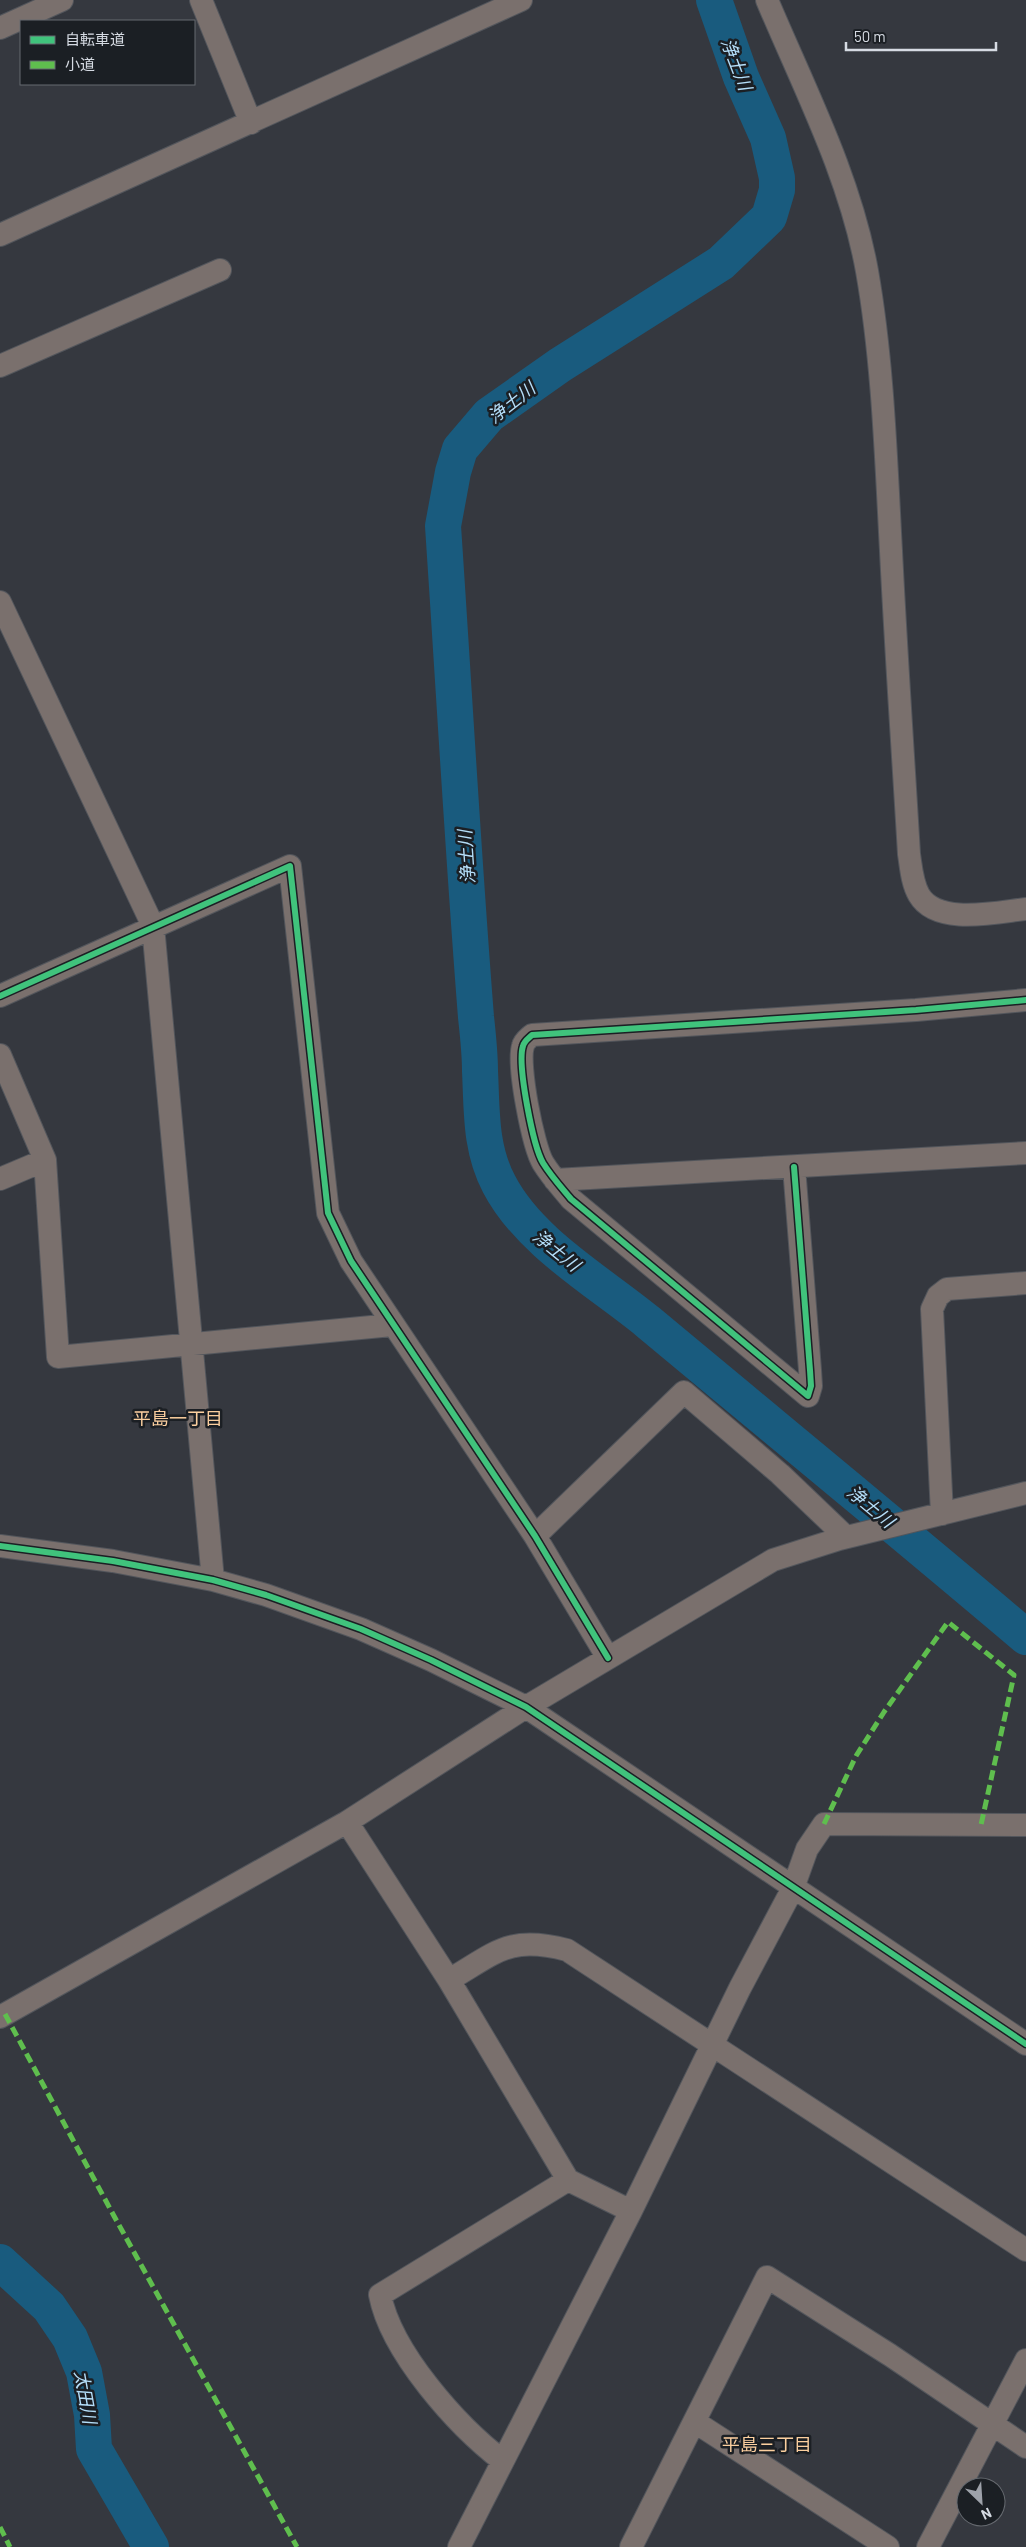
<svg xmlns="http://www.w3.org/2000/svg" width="1026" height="2547" viewBox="0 0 1026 2547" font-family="Barlow,'Noto Sans JP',sans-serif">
<rect width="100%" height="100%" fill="#35383f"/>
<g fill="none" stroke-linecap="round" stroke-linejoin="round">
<path stroke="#195b7e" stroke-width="36" d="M714,0L741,77L768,138L777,178V190L769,217L721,263L560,365L489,415L460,449L453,472L443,526C454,689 463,853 476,1017C478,1035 480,1053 480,1071C482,1111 480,1148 499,1184C529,1242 598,1281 648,1322C774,1427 901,1531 1026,1637
M0,2262L49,2307L70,2338L84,2372L92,2415L94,2449L151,2547"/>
<g stroke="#53565c" stroke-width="24">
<path id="minor" d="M201,0L251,123
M767,0C804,88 850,176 867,271C883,362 886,459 891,551C896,652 903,753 909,854C911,867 912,883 919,895C937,926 997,912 1026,909
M0,28L62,0
M0,235L521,0
M0,366L220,270
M0,602L153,926L213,1580
M0,996L290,866L328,1213L351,1261L535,1536L608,1658
M0,1055L45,1160L58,1357L392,1325
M794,1167L810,1370L811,1386L808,1396L571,1199C561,1187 551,1176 543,1163C533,1146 517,1064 523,1046C524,1041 529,1038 532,1035L916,1010L1026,1000
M0,1179L45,1160
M555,1180L1026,1153
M942,1514L932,1309L938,1296L947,1289L1026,1283
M535,1536L684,1392L780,1474L846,1537
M0,1546L113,1561L213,1580L266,1595L361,1629L431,1660L526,1707L1026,2044
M347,1822L449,1980L568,2180L631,2211
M449,1980C497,1952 509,1935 567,1950L1026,2250
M0,2017L347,1822L526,1707L773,1560L839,1539L1026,1493
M695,2422L888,2547
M503,2461C457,2426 391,2352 380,2295L568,2180
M459,2547L631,2211L740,1988L793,1888L807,1849L824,1824L1026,1825
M631,2547L767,2277L890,2355L1026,2447
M928,2547L1026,2360"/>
</g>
<use href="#minor" stroke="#7a706d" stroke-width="22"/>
<path stroke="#5fbe4e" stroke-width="5" stroke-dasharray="10 5" stroke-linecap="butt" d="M824,1824L856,1756L884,1712L948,1622L1014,1675L981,1825
M5,2014L114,2216L297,2547
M0,2527L10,2547"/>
<g stroke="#1b1f24" stroke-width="9">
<path id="cycleway" d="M0,996L290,866L328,1213L351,1261L535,1536L608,1658
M794,1167L810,1370L811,1386L808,1396L571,1199C561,1187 551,1176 543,1163C533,1146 517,1064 523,1046C524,1041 529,1038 532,1035L916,1010L1026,1000
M0,1546L113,1561L213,1580L266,1595L361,1629L431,1660L526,1707L1026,2044"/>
</g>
<use href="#cycleway" stroke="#40c37c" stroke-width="6"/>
</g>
<g text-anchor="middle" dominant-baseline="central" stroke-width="5" stroke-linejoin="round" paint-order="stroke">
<g font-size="18" font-style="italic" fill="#b4def9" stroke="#1b1f24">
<text transform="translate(737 64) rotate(69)">浄土川</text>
<text transform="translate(511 402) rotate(-38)">浄土川</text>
<text transform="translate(466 857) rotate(-94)">浄土川</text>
<text transform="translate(557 1250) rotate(39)">浄土川</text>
<text transform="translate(871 1506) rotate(40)">浄土川</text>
<text transform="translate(86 2397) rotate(80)">太田川</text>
</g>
<g font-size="18" fill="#fbcf9f" stroke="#1b1f24">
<text x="178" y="1418">平島一丁目</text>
<text x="767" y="2444">平島三丁目</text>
</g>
</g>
<rect x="20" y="20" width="175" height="65" fill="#1b1f24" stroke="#666a70"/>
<rect x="30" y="36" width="25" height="8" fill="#40c37c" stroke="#666a70"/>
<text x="65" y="45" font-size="15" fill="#d6dbe3">自転車道</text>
<rect x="30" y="61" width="25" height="8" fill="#5fbe4e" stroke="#666a70"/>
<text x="65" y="70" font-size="15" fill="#d6dbe3">小道</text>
<g transform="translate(981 2502) rotate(155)"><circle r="24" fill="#1b1f24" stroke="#666a70"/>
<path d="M0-4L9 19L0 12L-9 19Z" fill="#9ea2aa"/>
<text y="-8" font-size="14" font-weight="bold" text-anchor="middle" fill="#d6dbe3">N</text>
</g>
<path d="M846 42v8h150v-8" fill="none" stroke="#d6dbe3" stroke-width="2.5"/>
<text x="854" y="42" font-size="15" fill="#d6dbe3" stroke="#1b1f24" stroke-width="4" paint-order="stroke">50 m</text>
</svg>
